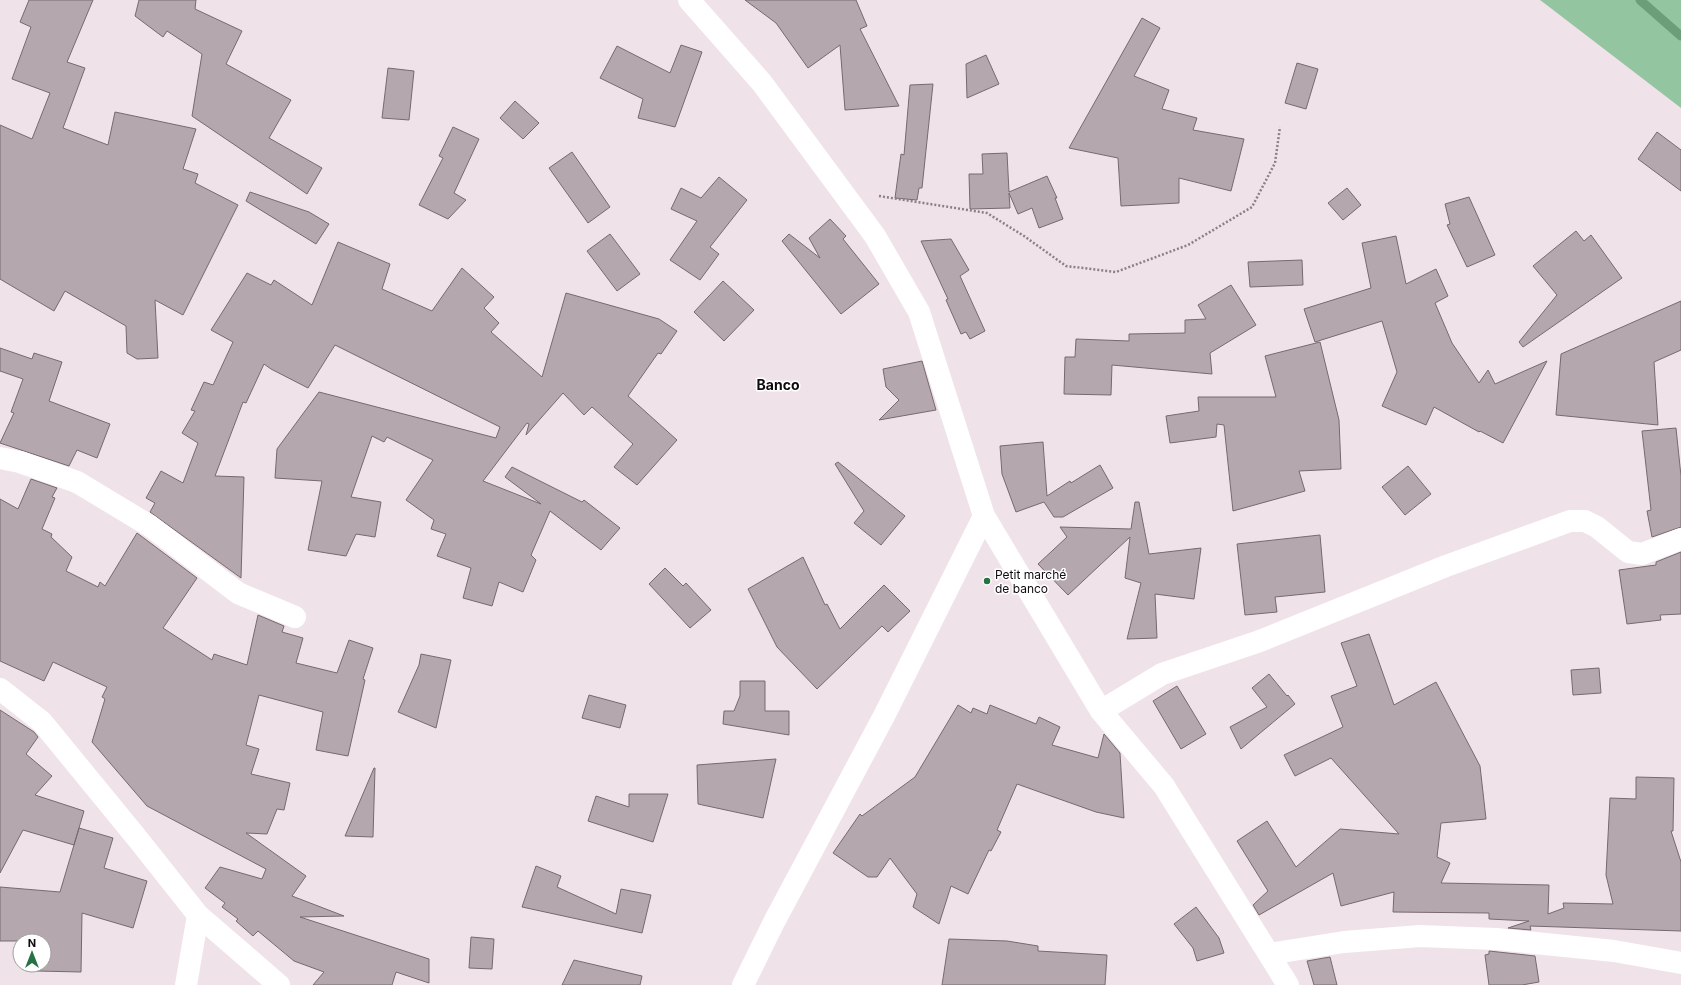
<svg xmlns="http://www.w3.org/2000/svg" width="1681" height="985" viewBox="0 0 1681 985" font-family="Inter,sans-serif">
<rect width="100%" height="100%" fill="#f0e2e9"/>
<path fill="#94c5a1" d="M1540,0H1681V108L1548,6Z"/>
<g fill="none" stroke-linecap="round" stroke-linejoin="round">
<path stroke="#6c9e7a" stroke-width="9" d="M1640,0L1681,36"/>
</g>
<path fill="#b5a7ae" stroke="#766a70" d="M29,0H93L67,62L85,68L63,128L108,145L115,112L196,129L183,169L198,174L195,183L238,205L183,315L155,300L158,358L137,359L127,353L126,326L65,291L54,311L0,279V125L32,139L50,93L12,79L31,27L20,22Z
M139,0H196L195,9L242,31L226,64L291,100L269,138L322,168L307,194L192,116L202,54L167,31L163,37L135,16Z
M745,0H856L867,26L860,29L899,106L845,110L840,45L808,68L776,23Z
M1142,18L1160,28L1134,76L1169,90L1162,109L1197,118L1193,130L1244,139L1231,191L1179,178V203L1121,206L1118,158L1069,148Z
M681,45L702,52L675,127L638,118L643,99L600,78L617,46L670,73Z
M986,55L999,84L967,98L966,64Z
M1297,63L1318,69L1306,109L1285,103Z
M388,68L414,71L409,120L382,118Z
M933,84L922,188H919L917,200L895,198L901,154L904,155L910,85Z
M515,101L539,123L523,139L500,118Z
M453,127L479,139L454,193L466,200L448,219L419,205L443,158L439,156Z
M1657,132L1681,150V191L1638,159Z
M572,152L610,207L588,223L549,168Z
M1007,153L1009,192L1047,176L1057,198H1055L1063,219L1039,228L1032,208L1018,214L1009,193L1010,208L970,209L969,174H983L982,154Z
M719,177L747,200L710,247L719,254L700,280L670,260L697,221L671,209L681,188L701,198Z
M1347,188L1361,205L1343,220L1328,203Z
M250,192L309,212L329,224L316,244L246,201Z
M1469,197L1495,255L1467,267L1447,225L1450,224L1445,204Z
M830,219L846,236L843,239L879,284L841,314L782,241L789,234L820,258L809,238Z
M1576,231L1584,241L1591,235L1622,278L1523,347L1519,342L1557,295L1533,266Z
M610,234L640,274L617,291L587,251Z
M1396,236L1406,284L1436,269L1448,296L1435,303L1452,343L1479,383L1488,370L1495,384L1547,361L1503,443L1480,431L1479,432L1434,407L1426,425L1382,406L1397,372L1382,321L1315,342L1304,309L1371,288L1362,243Z
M951,239L969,270L960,276L985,331L970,339L966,332L961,334L946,300L948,299L921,241Z
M338,242L390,264L382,289L432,311L462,268L494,297L484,308L499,323L491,332L542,377L566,293L659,319L677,331L661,354L658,353L628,396L677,440L637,485L614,467L633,444L592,407L584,415L563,393L526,435L529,424L527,423L483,481L541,504L505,477L512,467L582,502L584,500L620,528L601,550L550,511L531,555L536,560L523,592L499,582L492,606L463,598L471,568L437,556L446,534L431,529L434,520L406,500L433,460L387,437L384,442L372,436L351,497L381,502L375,537L356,534L346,556L308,550L322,481L275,478L277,449L319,392L496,438L500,427L335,345L308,388L271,369L264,364L246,403L243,402L215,476L244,477L241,578L150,512L155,503L146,498L161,471L183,483L198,443L182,433L195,411L191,410L204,382L213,385L233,342L211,330L247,273L271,285L274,280L312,305Z
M1302,260L1303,285L1250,287L1248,262Z
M723,281L754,310L724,341L694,312Z
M1231,285L1256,325L1210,353L1212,374L1112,365L1111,395L1064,394L1065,357H1075L1076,339L1129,341V334L1185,333V320L1206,319L1198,305Z
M1681,301V350L1654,362L1658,425L1556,415L1561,354Z
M1320,342L1339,420L1341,469L1299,471L1305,491L1233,511L1224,425L1217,424L1216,437L1170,443L1166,416L1199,411L1198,397H1276L1265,356Z
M0,348L32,359L34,353L62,362L49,401L110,424L97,458L77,450L69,466L0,443L14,413L11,412L23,379L0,371Z
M922,361L936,410L879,420L899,400L886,387L883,369Z
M1676,428L1681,476V527L1652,537L1647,511L1651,510L1642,431Z
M1043,442L1047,496L1070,481L1071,483L1100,465L1113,488L1063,517H1054L1044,502L1016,512L1002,474L1000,446Z
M838,462L905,516L881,545L854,523L864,511L835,464Z
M1408,466L1431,494L1405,515L1382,487Z
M31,479L57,488L52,497L55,498L42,529L52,534L51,537L72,557L66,571L98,587L100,582L105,586L137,533L197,578L163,628L212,660L214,654L247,665L258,615L284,626L282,632L303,638L296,663L337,673L349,640L373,648L363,679L365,680L348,756L316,750L323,712L259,695L246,745L259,749L251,774L290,783L284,810L277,809L267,834L246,833L306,876L292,896L344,916L300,917L429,959V983L396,972L392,985H313L324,972L294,961L258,931L253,936L236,921L238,919L222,907L225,903L205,888L220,867L262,879L266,869L147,806L92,742L105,699L102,697L107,687L53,662L44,681L0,661V499L18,509Z
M1135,502H1139L1149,554L1201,548L1194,599L1155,594L1157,638L1127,639L1141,583L1125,578L1130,537L1068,595L1038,564L1067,537L1060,527L1131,529Z
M1320,535L1325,592L1275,597L1277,612L1245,615L1237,544Z
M1681,552V614L1660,615L1661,620L1627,624L1619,570L1656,565V562Z
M803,557L825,605L827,604L840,629L884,585L910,611L888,632L882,626L817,689L777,647L748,589Z
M665,568L683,586L686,583L711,610L690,628L649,584Z
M1369,634L1394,705L1436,682L1480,766L1486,819L1441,823L1437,857L1450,863L1441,883L1549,885L1548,914L1564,908L1563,903L1613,904L1606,875L1610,798L1636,799V777L1674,778L1673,831H1671L1681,862V931L1530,926L1531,930L1508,928L1529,921L1489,919V913L1393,912L1394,892L1341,906L1333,873L1259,915L1253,905L1268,891L1237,841L1267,821L1296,867L1340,829L1399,834L1331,758L1295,776L1284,755L1343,727L1331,696L1357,686L1341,643Z
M421,654L451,660L436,728L398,712L419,665Z
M1599,668L1601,693L1573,695L1571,670Z
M1269,674L1287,696L1288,695L1295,704L1241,749L1230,727L1267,707L1252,688Z
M740,681H765V711H789V735L723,724L724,711H734L740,696Z
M1177,686L1206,734L1181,749L1153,701Z
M589,695L626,705L620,728L582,718Z
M958,705L971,713L973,708L987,714L990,705L1036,724L1039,717L1060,727L1052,745L1098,758L1104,734L1120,753L1124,818L1096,812L1017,784L997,830L1001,832L991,851L989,850L968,894L951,886L939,924L913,907L917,894L890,858L877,877H868L833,853L860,814L862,816L915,777Z
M0,710L34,732L38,737L26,754L52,776L35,795L84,811L74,845L23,830L0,873Z
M776,759L763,818L698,804L697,765Z
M374,768H375L373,837L345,836Z
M629,794H668L653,842L588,821L596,796L629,807Z
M79,828L113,838L104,868L147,881L133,928L82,913L81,972L37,971V965H44V941H0V887L60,892Z
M536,866L561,876L557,887L616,914L621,889L651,895L642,933L522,907Z
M1196,907L1219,938L1224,953L1197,961L1193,948L1174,924Z
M471,937L494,939L492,969L469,968Z
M949,939L1007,941L1038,946V951L1107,955L1105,985H942Z
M1489,951L1535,956L1539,982L1522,985H1489L1485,955L1489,954Z
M1330,957L1337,985H1314L1307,961Z
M574,960L642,976L640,985H562Z"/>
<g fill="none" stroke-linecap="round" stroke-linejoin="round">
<path stroke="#8a8085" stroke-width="2.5" stroke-dasharray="2 2" stroke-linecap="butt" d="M879,196L987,213L1024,236L1066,266L1116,272L1188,245L1252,207L1275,163L1280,127"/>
<path stroke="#fff" stroke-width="22" d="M689,0L762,83L875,236L919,312L984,516L1101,711L1164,786L1288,985
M0,458L20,462L77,482L150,526L238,593L295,617
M0,689L42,722L137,838L198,915L279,985
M1101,711L1162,674L1260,641L1446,566L1570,521H1585L1597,527L1628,552L1642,554L1681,539
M1269,954L1344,942L1420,936L1496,939L1614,951L1681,963
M186,985L198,915
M743,985L774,922L884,716L984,516"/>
</g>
<circle fill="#257343" stroke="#fff" stroke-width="1.5" cx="987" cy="581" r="4"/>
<g text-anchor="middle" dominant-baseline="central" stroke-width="3" stroke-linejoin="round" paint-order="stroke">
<g font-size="12" fill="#0f0a0d" stroke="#fff" text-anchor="start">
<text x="995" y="574">Petit marché<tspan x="995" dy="14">de banco</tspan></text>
</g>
<g font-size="14" font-weight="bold" fill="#0f0a0d" stroke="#fff">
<text x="778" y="384">Banco</text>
</g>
</g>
<g transform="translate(32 953)"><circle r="19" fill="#ffffff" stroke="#9f9d9e"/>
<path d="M0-3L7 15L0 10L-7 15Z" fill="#257343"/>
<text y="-6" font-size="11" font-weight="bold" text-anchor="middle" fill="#0f0a0d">N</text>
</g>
</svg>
